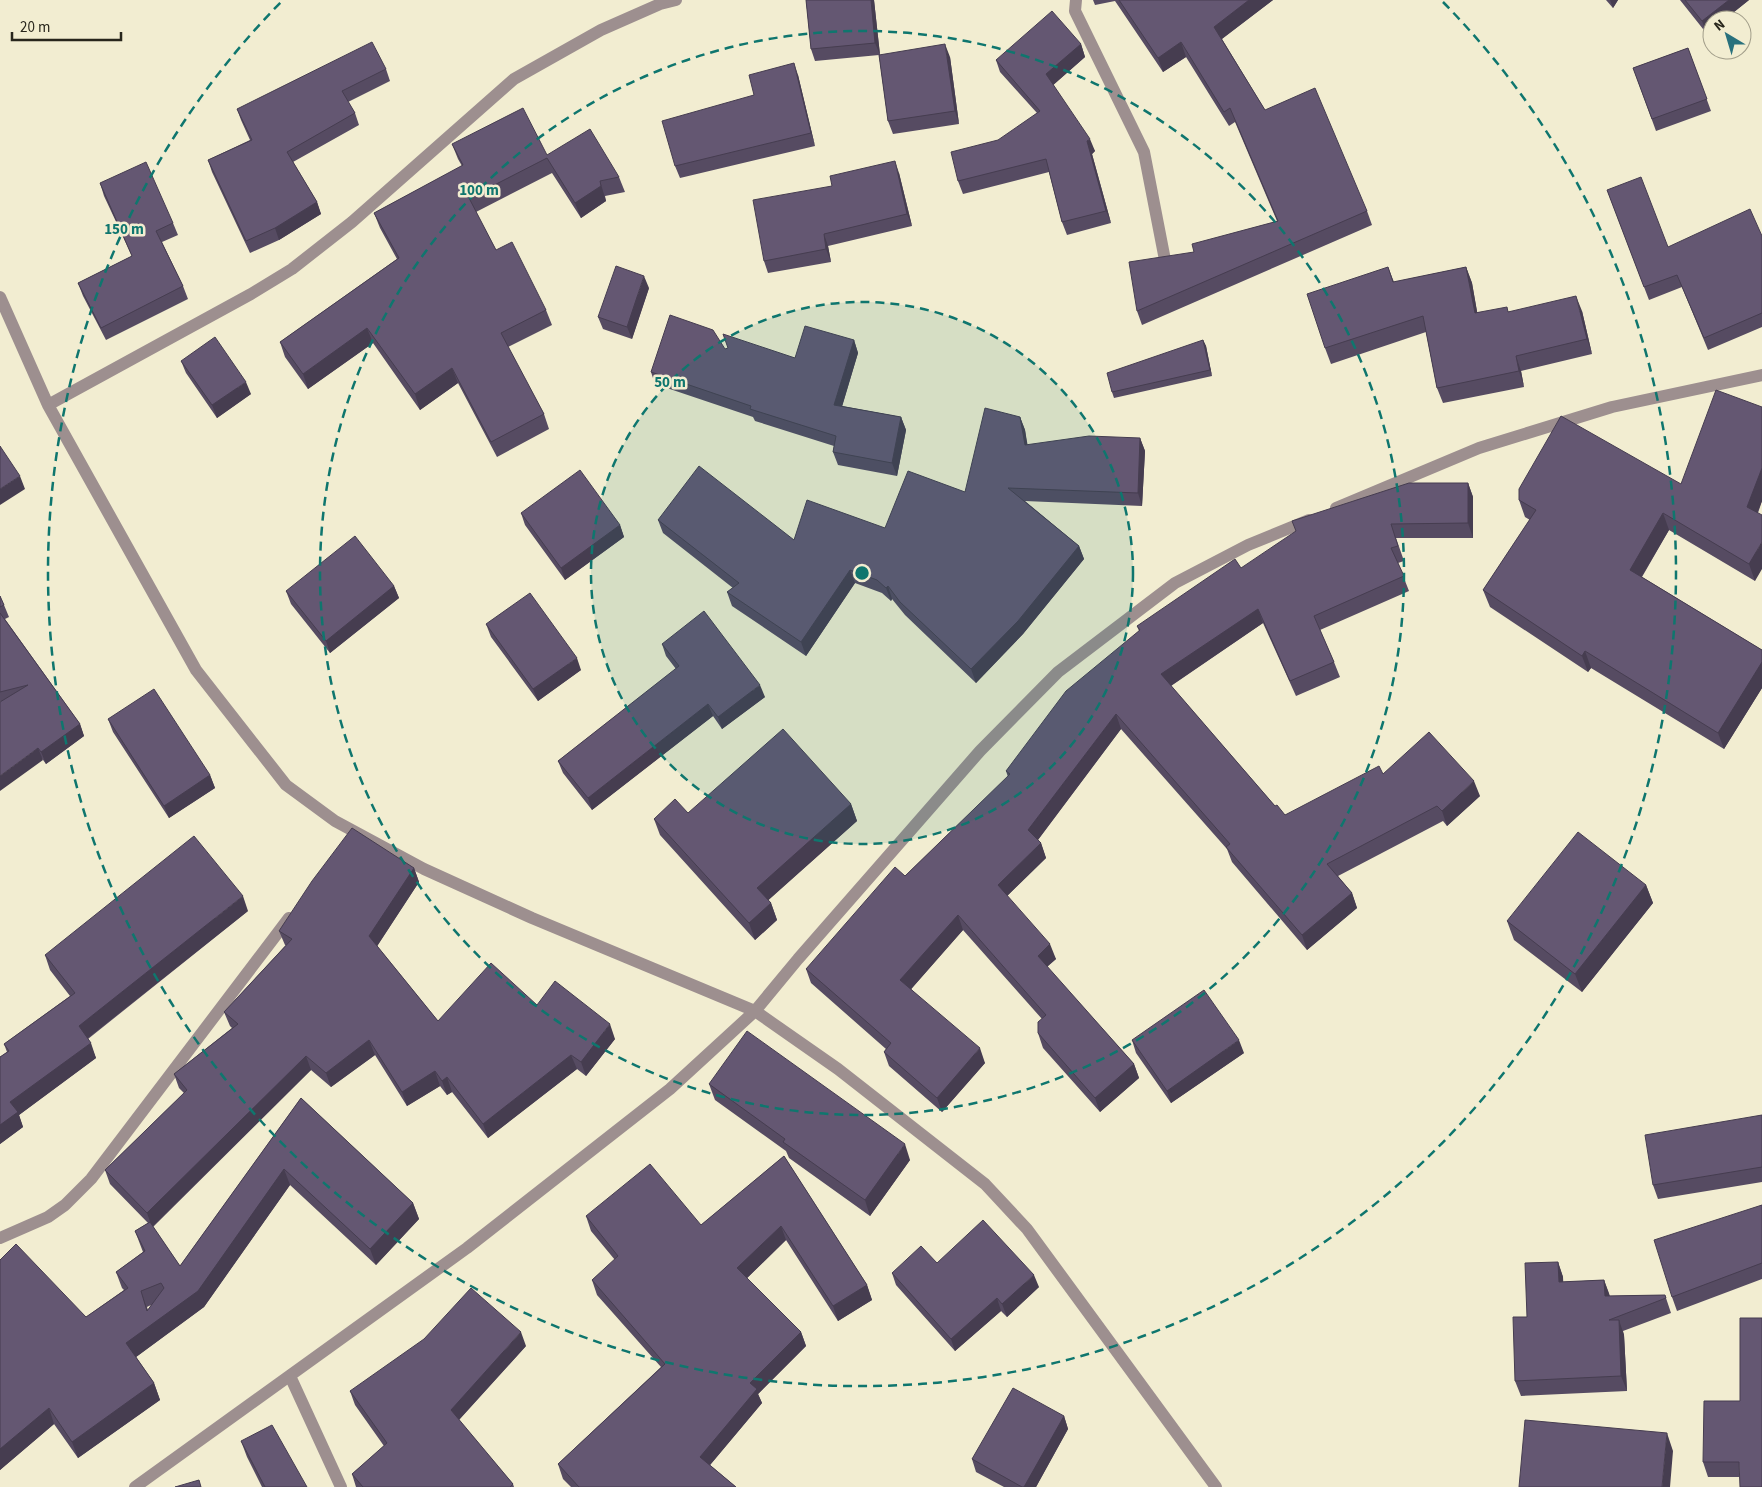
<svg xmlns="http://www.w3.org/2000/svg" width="1762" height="1487" viewBox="0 0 1762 1487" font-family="'Source Sans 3',sans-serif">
<rect width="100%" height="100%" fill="#f2edd1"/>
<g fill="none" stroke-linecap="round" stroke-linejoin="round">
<path stroke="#9d8f8f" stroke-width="12" d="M1076,0L1075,11L1144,152L1165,260
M0,297L48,405L196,670L286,785L335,821L424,869L532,918L755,1011L838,1069L985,1184L1027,1229L1216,1487
M48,405L251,294L292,269L352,222L514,79L601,30L660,4L676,0
M1336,508L1479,448L1612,407L1762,375
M0,1238L48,1217L65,1205L91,1179L289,918
M290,1376L341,1487
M135,1487L467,1248L670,1089L755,1011L798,959L980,751L1058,672L1175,583L1248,545L1309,520"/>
</g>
<path fill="#564b62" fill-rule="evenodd" d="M806,0H874L880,55L950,57L959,124L893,134L888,121L879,55L815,61L811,49Z
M1093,0H1273L1222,39L1265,110L1367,211L1372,225L1142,325L1137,311L1194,252L1277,221L1235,122L1229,126L1186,57L1163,72L1115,1L1095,5Z
M1606,0H1618L1613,8Z
M1680,0H1749L1724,20H1712V30L1707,34Z
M1081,44L1085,57L1053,85L1095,151L1092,154L1111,223L1067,235L1062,222L1049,172L963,194L958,181L1037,113L1000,72L996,60Z
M1688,48L1711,111L1656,131L1633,68Z
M386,69L390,81L348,102L355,113L359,125L293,162L317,202L321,214L279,240L250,253L212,172L208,160L250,140L241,120L237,109Z
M798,75L815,146L680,178L675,166L754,95Z
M452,144L547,155L619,177L625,192L605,196L606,201L581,218L552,173L476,212L496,250L546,310L552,325L508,347L544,414L549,429L497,457L458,383L420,410L373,343L308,389L285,357L280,342L397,259L380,228L374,213L462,166L458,159Z
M899,173L912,226L828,246L831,262L768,273L764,261L832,186Z
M100,183L173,223L178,235L162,242L183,286L188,299L106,340L83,296L78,283L132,256L104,196Z
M1607,190L1668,247L1762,236V327L1708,350L1682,287L1649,300Z
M1388,267L1394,282L1466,267L1472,283L1477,312L1582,311L1592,354L1521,371L1524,387L1443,403L1437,388L1426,332L1331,364L1325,348Z
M649,288L632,339L603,329L598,317Z
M854,340L858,353L842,406L901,417L906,430L897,476L838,465L833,452L834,446L755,421L753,417L655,384L651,372L725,349L795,358Z
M1203,340L1206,346L1212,376L1114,398L1112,392Z
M181,361L251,394L217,418L186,373Z
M1762,407V501L1758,513L1755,581L1669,530L1642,577L1762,650V688L1724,749L1591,668L1588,672L1490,607L1483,590L1530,520L1525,517L1519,500L1681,484Z
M1020,417L1025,430L1027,445L1140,438L1145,451L1142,506L1025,501L1079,546L1084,559L1023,634L976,683L905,615L892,599L891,601L882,593L855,583L806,656L732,606L727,592L733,588L663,533L658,520L794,540L885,528L965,492Z
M1468,483L1473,497V538H1396L1404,561L1398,563L1409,591L1320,630L1334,662L1340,677L1296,696L1263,623L1171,686L1275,806L1285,815L1383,774L1480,796L1447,826L1443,821L1338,876L1352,893L1357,908L1307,950L1232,862L1227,849L1121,729L1038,840L1041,843L1046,858L1007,896L1056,959L1047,967L1134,1064L1139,1078L1100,1112L1043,1048L1038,1033L1042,1019L963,930L911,989L985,1063L942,1112L889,1066L884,1052L886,1049L811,983L806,969L905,876L1008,777L1006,771L1139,631L1137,626L1241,568Z
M521,513L620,525L624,537L565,580L525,525Z
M394,586L399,598L330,653L291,604L286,591Z
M0,596L4,605L9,617L5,619L80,724L84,736L46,764L0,701Z
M486,624L581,670L538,701L491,637Z
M662,644L765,697L722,729L713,716L592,810L563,773L558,761L676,669L666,656Z
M108,719L210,775L215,788L169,818L113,732Z
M851,804L857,821L768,900L771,903L777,920L755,940L660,835L654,819L688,813Z
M414,868L419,882L377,946L438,1021L537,1005L615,1039L586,1076L577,1069L488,1138L452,1092L447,1095L440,1086L407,1106L375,1055L331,1087L311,1070L153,1227L180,1266L301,1098L413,1203L419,1219L376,1265L290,1185L204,1307L136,1357L154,1383L160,1400L78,1458L54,1424L0,1470V1260L86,1317L124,1290L122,1288L116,1272L143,1252L135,1231L148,1223L110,1184L105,1170L184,1093L179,1088L174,1074L232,1028L230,1026L224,1012L286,945H285L279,931ZM151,1305L148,1310L147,1307Z
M1646,885L1653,903L1582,992L1514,940L1507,921Z
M248,911L88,1039L96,1058L19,1115L23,1127L0,1144V1057L7,1052L4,1044L70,996L50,970L45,955Z
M1132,1040L1244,1053L1171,1103L1136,1053Z
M709,1084L910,1160L870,1216L789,1158L786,1151L715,1100Z
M1762,1115V1182L1658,1199L1653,1185Z
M784,1156L867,1285L872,1300L838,1321L786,1240L747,1278L801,1332L806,1346L758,1394L762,1403L710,1465L736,1487H571L563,1479L558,1464L661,1367L597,1295L592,1280L615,1260L591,1231L586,1216L701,1225Z
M1762,1205V1279L1677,1311L1672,1297Z
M1558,1262L1563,1277V1282L1604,1280L1610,1296L1665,1295L1671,1313L1623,1331L1624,1335L1627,1391L1521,1396L1515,1381L1527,1317Z
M937,1263L1039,1287L1007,1317L1001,1311L955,1351L896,1285L892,1273Z
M526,1346L459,1420L513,1484L514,1487H356L352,1474L384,1446L355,1405L350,1391Z
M1740,1401L1739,1477H1708L1703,1462Z
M1064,1416L1068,1429L1036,1487H1004L976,1472L972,1459Z
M241,1441L307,1487H262L247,1457Z"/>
<path fill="#463d50" d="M871,0H874L880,55L875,43Z
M1249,0H1273L1219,41L1214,27Z
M1610,0H1618L1613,8Z
M1729,0H1749L1724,20H1712V30L1707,34L1702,21Z
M1181,42L1186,57L1163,72L1158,58Z
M945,44L950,57L959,124L955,111Z
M1081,44L1085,57L1051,87L1046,74Z
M794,63L798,75L815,146L811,133Z
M1090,139L1095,151L1092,154L1111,223L1106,211L1087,141Z
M895,161L899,173L912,226L907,214Z
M600,181L606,201L581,218L575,203Z
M317,202L321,214L279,240L275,228Z
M824,234L828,246L831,262L826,249Z
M1466,267L1472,283L1480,328L1475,313Z
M644,276L649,288L632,339L627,327Z
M1576,296L1582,311L1592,354L1587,339Z
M367,328L373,343L308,389L303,374Z
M854,340L858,353L839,417L834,405Z
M1203,340L1206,346L1212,376L1210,370Z
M1516,356L1521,371L1524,387L1519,371Z
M452,368L458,383L420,410L415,394Z
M246,382L251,394L217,418L212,405Z
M901,417L906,430L897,476L892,463Z
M1020,417L1025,430L1030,459L1025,445Z
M1140,438L1145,451L1142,506L1138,493Z
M1762,468V501L1753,523L1747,507Z
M20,476L25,489L0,505V489Z
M1468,483L1473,497V538L1468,523Z
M1663,513L1669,530L1636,586L1630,570Z
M620,525L624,537L565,580L561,568Z
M1762,542V569L1755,581L1749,564Z
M1079,546L1084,559L1023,634L976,683L971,669Z
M850,570L855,583L806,656L801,642Z
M394,586L399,598L330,653L326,641Z
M888,586L892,599L891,601L886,588Z
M1258,609L1263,623L1166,689L1161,674Z
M1585,651L1591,668L1588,672L1582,656Z
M577,658L581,670L538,701L533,689Z
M1762,662V688L1724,749L1718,733Z
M760,685L765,697L722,729L718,717Z
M708,704L713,716L592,810L588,798Z
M1116,714L1121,729L1034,845L1028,830Z
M80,724L84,736L46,764L41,752Z
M38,748L43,760L0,791V776Z
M210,775L215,788L169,818L164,806Z
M1474,781L1480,796L1447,826L1442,811Z
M851,804L857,821L763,905L757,888Z
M1041,843L1046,858L1003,900L998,885Z
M414,868L419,882L374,951L369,936Z
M1646,885L1653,903L1582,992L1575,974Z
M1352,893L1357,908L1307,950L1302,935Z
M243,896L248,911L84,1041L79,1026Z
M771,903L777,920L755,940L749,923Z
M958,915L963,930L906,995L900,980Z
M1050,944L1056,959L1043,970L1038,956Z
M610,1024L615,1039L586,1076L581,1062Z
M369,1040L375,1055L331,1087L326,1073Z
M1239,1040L1244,1053L1171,1103L1167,1091Z
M91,1043L96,1058L19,1115L23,1127L0,1144V1125L10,1102Z
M980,1048L985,1063L942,1112L937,1098Z
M571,1055L577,1069L488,1138L483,1124Z
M306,1056L311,1070L152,1227L147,1213Z
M1134,1064L1139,1078L1100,1112L1095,1098Z
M435,1071L440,1086L407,1106L402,1092Z
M447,1077L452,1092L447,1095L442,1081Z
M905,1144L910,1160L870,1216L865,1200Z
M284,1169L290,1185L204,1307L132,1360L126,1343L147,1311L141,1291L152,1324Z
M413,1203L419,1219L376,1265L370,1249Z
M781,1226L786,1240L742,1283L737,1268Z
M1558,1262L1563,1277L1564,1297L1559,1282Z
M1034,1275L1039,1287L1007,1317L1002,1304Z
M1604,1280L1609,1294L1610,1310L1605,1296Z
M867,1285L872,1300L838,1321L833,1306Z
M997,1298L1001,1311L955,1351L951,1339Z
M1619,1320L1624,1335L1627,1391L1621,1376Z
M521,1332L526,1346L456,1423L451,1410Z
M801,1332L806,1346L758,1394L762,1403L705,1471L700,1457L750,1383Z
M154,1383L160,1400L78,1458L72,1442Z
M49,1408L54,1424L0,1470V1449Z
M1064,1416L1068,1429L1036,1487H1024Z
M1667,1433L1673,1451L1670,1487H1662Z"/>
<path fill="#645772" stroke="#463d50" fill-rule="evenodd" d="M806,0H871L875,43L811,49Z
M1119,0H1249L1214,27L1265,110L1315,88L1367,211L1137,311L1129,262L1194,252L1192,244L1278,221L1230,108L1224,112L1181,42L1158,58Z
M1685,0H1729L1702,21Z
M1052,11L1081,44L1046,74L1090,139L1087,141L1106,211L1062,222L1046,159L958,181L951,152L998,140L1040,111L996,60Z
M372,42L386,69L342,91L355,113L287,152L317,202L275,228L246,241L208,160L252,140L237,109Z
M945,44L955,111L888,121L879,55Z
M1688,48L1707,99L1652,119L1633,68Z
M794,63L811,133L675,166L662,121L754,95L749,75Z
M523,108L547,155L590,129L619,177L600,181L601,186L575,203L547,158L469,198L496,250L512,242L546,310L501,333L544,414L491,442L452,368L415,394L367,328L303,374L280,342L399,258L374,213L463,165L452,144Z
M895,161L907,214L824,234L826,249L764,261L753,200L832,186L830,176Z
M146,162L173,223L156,231L183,286L101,328L78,283L132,256L100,183Z
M1641,177L1668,247L1750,209L1762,236V313L1704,338L1677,275L1644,287L1607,190Z
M616,266L644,276L627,327L598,317Z
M1388,267L1393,282L1466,267L1475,313L1507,307L1508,312L1576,296L1587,339L1516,356L1519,371L1437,388L1423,316L1325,348L1307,294Z
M670,315L713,330L725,349L728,348L723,334L795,358L805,326L854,340L834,405L901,417L892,463L833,452L836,436L750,409L751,406L651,372Z
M215,337L246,382L212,405L181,361Z
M1203,340L1210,370L1112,392L1107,373Z
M1716,390L1762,407V468L1747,507L1762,515V542L1749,564L1663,513L1630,570L1762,650V662L1718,733L1585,651L1582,656L1483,590L1536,510L1519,500V489L1561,416L1681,484Z
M985,408L1020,417L1025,445L1089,436L1140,438L1138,493L1008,488L1079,546L1018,621L971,669L900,602L888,586L886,588L877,580L850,570L801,642L727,592L739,583L658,520L699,466L794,540L807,500L885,528L908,471L965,492Z
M0,446L20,476L0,489Z
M580,470L620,525L561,568L521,513Z
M1409,483H1468V523L1391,524L1398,546L1391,548L1404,576L1314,616L1334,662L1290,681L1258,609L1161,674L1275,806L1277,805L1285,815L1379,766L1383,774L1429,732L1474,781L1442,811L1437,806L1327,864L1352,893L1302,935L1226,847L1230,844L1116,714L1028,830L1041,843L998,885L1050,944L1038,956L1134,1064L1095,1098L1038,1033V1022L1046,1015L958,915L900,980L980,1048L937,1098L884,1052L891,1043L806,969L895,867L905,876L1010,774L1006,771L1066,691L1140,630L1137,626L1235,559L1241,568L1296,531L1292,521Z
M355,536L394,586L326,641L286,591Z
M530,593L577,658L533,689L486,624Z
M0,596L4,605L0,607Z
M704,611L760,685L718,717L708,704L588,798L558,761L679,666L662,644Z
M0,613L80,724L41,752L38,748L0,776V702L28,685L0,692Z
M154,689L210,775L164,806L108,719Z
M783,729L851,804L757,888L771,903L749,923L654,819L675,799L688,813Z
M352,828L414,868L369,936L438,1021L491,963L537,1005L555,981L610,1024L581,1062L571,1055L483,1124L447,1077L442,1081L435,1071L402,1092L369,1040L326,1073L306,1056L147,1213L105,1170L187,1090L174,1074L238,1024L224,1012L292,939L279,931L312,881Z
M1578,832L1646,885L1575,974L1507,921Z
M194,836L243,896L79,1026L91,1043L10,1102L18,1112L0,1125V1057L9,1051L4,1044L75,993L45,955Z
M1204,990L1239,1040L1167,1091L1132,1040Z
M747,1031L905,1144L865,1200L783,1142L785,1139L709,1084Z
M301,1098L413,1203L370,1249L284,1169L198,1291L126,1343L154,1383L72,1442L49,1408L0,1449V1260L16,1244L86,1317L128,1288L116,1272L145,1251L135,1231L150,1222L180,1266ZM161,1283L164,1288L147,1311L141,1291Z
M1762,1115V1167L1653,1185L1645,1135Z
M784,1156L867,1285L833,1306L781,1226L737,1268L801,1332L750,1383L757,1389L700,1457L736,1487H579L558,1464L665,1364L592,1280L618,1256L586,1216L650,1164L701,1225Z
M1762,1205V1263L1672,1297L1654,1240Z
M983,1220L1034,1275L1002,1304L997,1298L951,1339L892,1273L921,1246L937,1263Z
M1558,1262L1559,1282L1604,1280L1605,1296L1665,1295L1666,1298L1609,1320H1619L1621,1376L1515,1381L1513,1317H1527L1525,1263Z
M471,1288L521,1332L451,1410L513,1484L510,1487H363L352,1474L387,1443L350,1391L424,1339Z
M1740,1318H1762V1487H1740L1739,1462H1703L1704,1401H1740Z
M1013,1388L1064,1416L1024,1487H1022L972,1459Z
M1525,1420L1667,1433L1662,1487H1519Z
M272,1425L307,1487H265L241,1441Z
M199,1480L201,1487H175Z"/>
<circle cx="862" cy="573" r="271" fill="#0f766e" fill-opacity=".12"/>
<g fill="none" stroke="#0f766e" stroke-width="2.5" stroke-dasharray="9 6">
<circle cx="862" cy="573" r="271"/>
<circle cx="862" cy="573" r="542"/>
<path d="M1443 2A814 814 0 1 1 281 2"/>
</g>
<circle cx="862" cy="573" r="8" fill="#0f766e" stroke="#f2edd1" stroke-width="2.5"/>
<g font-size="15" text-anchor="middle" font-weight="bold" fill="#0f766e" stroke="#f2edd1" stroke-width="5" stroke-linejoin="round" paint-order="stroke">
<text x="479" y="195">100 m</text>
<text x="124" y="234">150 m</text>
<text x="670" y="387">50 m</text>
</g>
<g transform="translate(1727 35) rotate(322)"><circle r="24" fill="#f2edd1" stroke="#a19d89"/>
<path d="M0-4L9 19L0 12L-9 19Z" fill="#29717d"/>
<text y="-8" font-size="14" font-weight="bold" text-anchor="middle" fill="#28261c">N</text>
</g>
<path d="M12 32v8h109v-8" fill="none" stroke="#28261c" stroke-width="2.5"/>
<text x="20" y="32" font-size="15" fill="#28261c" stroke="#f2edd1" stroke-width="4" paint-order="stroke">20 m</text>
</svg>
